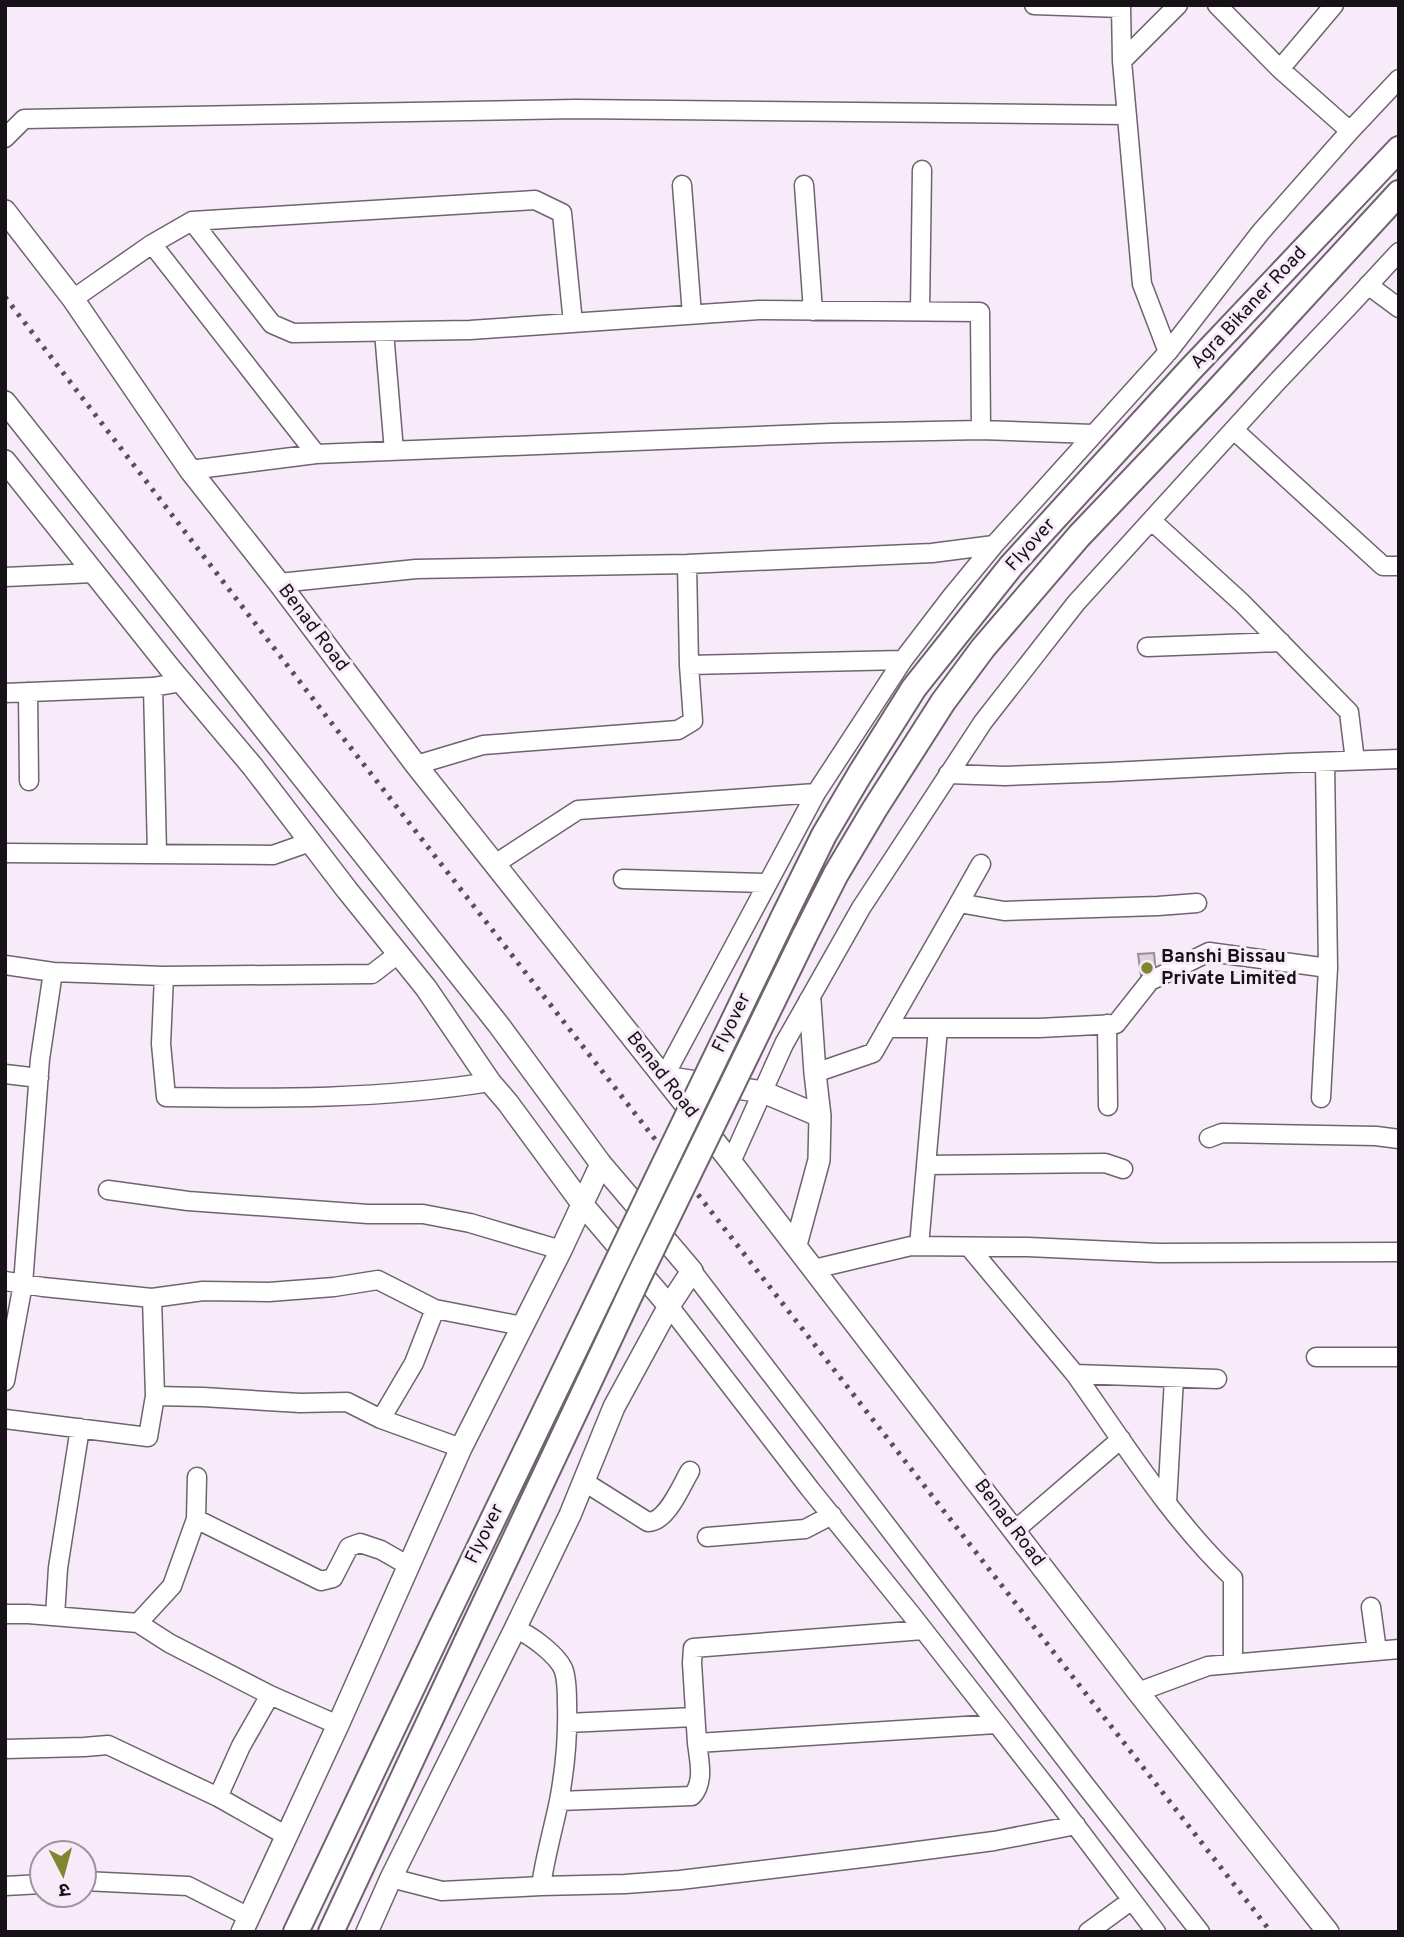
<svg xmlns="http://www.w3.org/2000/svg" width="1404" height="1937" viewBox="0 0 1404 1937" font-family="Overpass,'Noto Sans Devanagari',sans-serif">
<rect width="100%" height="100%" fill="#f7ebf9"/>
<path fill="#dcd0dd" stroke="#988c99" stroke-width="2" d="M1154,953L1156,974L1141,976L1138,954Z"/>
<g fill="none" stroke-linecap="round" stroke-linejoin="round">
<g stroke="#6e636f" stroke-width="21">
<path id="minor" d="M1034,5L1121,8
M1121,5L1122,61L1142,284L1168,352
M1217,5L1280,69L1350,131
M1122,61L1178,5
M1280,69L1334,5
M5,138L24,119L576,109L1127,115
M682,185L692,315
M804,185L813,311
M192,221L272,324L293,333L470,330L759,310L980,312L981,430
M152,244L316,454
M1368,285L1399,308
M73,299L152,244L192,221L535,200L562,213L573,323
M920,311L922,170
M384,332L394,451
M1234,430L1383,566H1399
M190,470L316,454L832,433L981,430L1093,434
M1152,521L1242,603L1349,712L1355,761
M5,577L94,573
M279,583L416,569L687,564L932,553L994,545
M1147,647L1281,642
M689,665L903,660
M153,687L157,853
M28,692L29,781
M5,693L153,687L182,682
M416,765L483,745L678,730L693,721L689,665L687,564
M948,774L1005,776L1110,772L1288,763L1399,759
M5,853L273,855L310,842
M495,864L578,810L816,793
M623,879L768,883
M959,903L981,864
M398,954L372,974L164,976L161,1044L166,1097C273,1099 383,1099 490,1082
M5,965L53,972
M1107,1024L1108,1106
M887,1028H1039L1116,1024L1150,981L1209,952L1328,968L1325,762
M815,1073L873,1053L959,903L1004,911L1158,906L1197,903
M5,1074L39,1078
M664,1077L816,793L903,660L952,596L994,545L1168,352L1260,233L1350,131L1399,79
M1321,1098L1328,968
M1209,1138L1222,1133L1376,1136L1399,1139
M731,1162L784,1044L861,908L983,722L1076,603L1276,383L1351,304L1399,252
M926,1165L1105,1163L1123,1169
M108,1190L188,1201L368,1214H423L470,1223L561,1250
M919,1246L938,1028
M969,1247L1075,1374L1217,1379
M814,1269L911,1246L1028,1247L1158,1253L1399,1252
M692,1271L1082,1781L1200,1932
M5,1281L43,1287L152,1298L155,1396L148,1437L5,1419
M152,1298L203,1291L269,1292L334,1287L378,1280L435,1309L522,1326
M669,1306L810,1489L911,1614L1055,1798L1156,1932
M1316,1357H1399
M1075,1374C1125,1444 1171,1519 1233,1578V1663
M5,1381L23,1284L40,1059L53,972L164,976
M155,1396L203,1397L300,1403L347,1402L381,1419L461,1448
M381,1419L414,1363L435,1309
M583,1481L648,1522C667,1522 681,1486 690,1471
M1167,1503L1174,1378
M196,1519L197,1477
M1014,1531L1121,1439
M707,1537L805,1529L832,1515
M1371,1607L1377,1651
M5,1614H28L138,1623L169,1643L270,1695
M55,1616L58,1568L80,1428
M138,1623L172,1586L196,1519L321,1581L333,1578L349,1547L360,1543L381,1550L409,1566
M515,1629C530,1634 559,1656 564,1671C567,1681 567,1693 567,1703C568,1735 565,1769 559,1801C553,1830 545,1857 541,1886
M923,1630L693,1648L692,1663L697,1743L996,1724
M1138,1692L1208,1666L1399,1649
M568,1723L694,1717
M5,1749L84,1747L108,1745L218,1797L285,1835
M218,1797L241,1746L270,1695L338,1725
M559,1801L692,1796C705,1782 699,1760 697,1743
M391,1878L442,1891L541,1886L625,1884L680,1880L887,1855L994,1841L1076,1825
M84,1881L188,1886L249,1917
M5,1886L42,1884
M1088,1932L1132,1900"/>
</g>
<g stroke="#6e636f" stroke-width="24">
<path id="major" d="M5,211L73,299L190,470L279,583L416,765L731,1162L1138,1692L1328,1932
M5,402L498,1024L601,1164L692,1271L669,1306L614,1407L570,1515L515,1629L391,1878L367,1932
M5,461L169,667L253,767L347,890L426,988L490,1082L508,1103L583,1205L669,1306
M664,1077L763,1092L820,1116
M796,1245L819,1160L820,1116L815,1073L810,1001
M242,1932L338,1725L461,1448L561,1250L601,1164"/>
</g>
<g stroke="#6e636f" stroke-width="28">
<path id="highway" d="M783,918L824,835L860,774L914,688L1011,566L1189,371L1399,149
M804,937L836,874L874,810L943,702L983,648L1079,536L1216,392L1399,193
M296,1932L441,1627
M331,1932L467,1641"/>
</g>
<use href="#minor" stroke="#fff" stroke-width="18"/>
<use href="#major" stroke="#fff" stroke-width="21"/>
<use href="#highway" stroke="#fff" stroke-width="24"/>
<path stroke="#575058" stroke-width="5" stroke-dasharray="3.5 7" stroke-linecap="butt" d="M5,297L323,712L1271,1932"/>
<g stroke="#6e636f" stroke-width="28" stroke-linecap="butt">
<path id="highway-bridge" d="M441,1627L783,918
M467,1641L638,1278L804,937"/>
</g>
<use href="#highway-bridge" stroke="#fff" stroke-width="24"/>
</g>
<circle fill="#808530" stroke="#f7ebf9" stroke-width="2.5" cx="1147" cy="968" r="7"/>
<g text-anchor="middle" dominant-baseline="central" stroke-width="6" stroke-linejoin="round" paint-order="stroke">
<g font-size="19" fill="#171217" stroke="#f7ebf9">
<text transform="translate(1249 308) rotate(-47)">Agra Bikaner Road</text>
<text transform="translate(1031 545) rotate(-48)">Flyover</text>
<text transform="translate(313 628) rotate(53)">Benad Road</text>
<text transform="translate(732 1023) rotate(-64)">Flyover</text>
<text transform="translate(662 1075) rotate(52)">Benad Road</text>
<text transform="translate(1009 1523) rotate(53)">Benad Road</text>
<text transform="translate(485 1534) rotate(-64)">Flyover</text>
</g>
<g font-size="19" font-weight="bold" fill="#171217" stroke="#f7ebf9" text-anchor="start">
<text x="1161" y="957">Banshi Bissau<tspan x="1161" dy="22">Private Limited</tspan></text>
</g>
</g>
<rect width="1404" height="1937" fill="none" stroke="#171217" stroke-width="14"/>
<g transform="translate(63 1874) rotate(174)"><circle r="33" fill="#f7ebf9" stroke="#9d949f" stroke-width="2"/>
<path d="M0-5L12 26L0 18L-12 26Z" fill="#808530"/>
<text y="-10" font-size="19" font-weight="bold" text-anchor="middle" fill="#171217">उ</text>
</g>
</svg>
